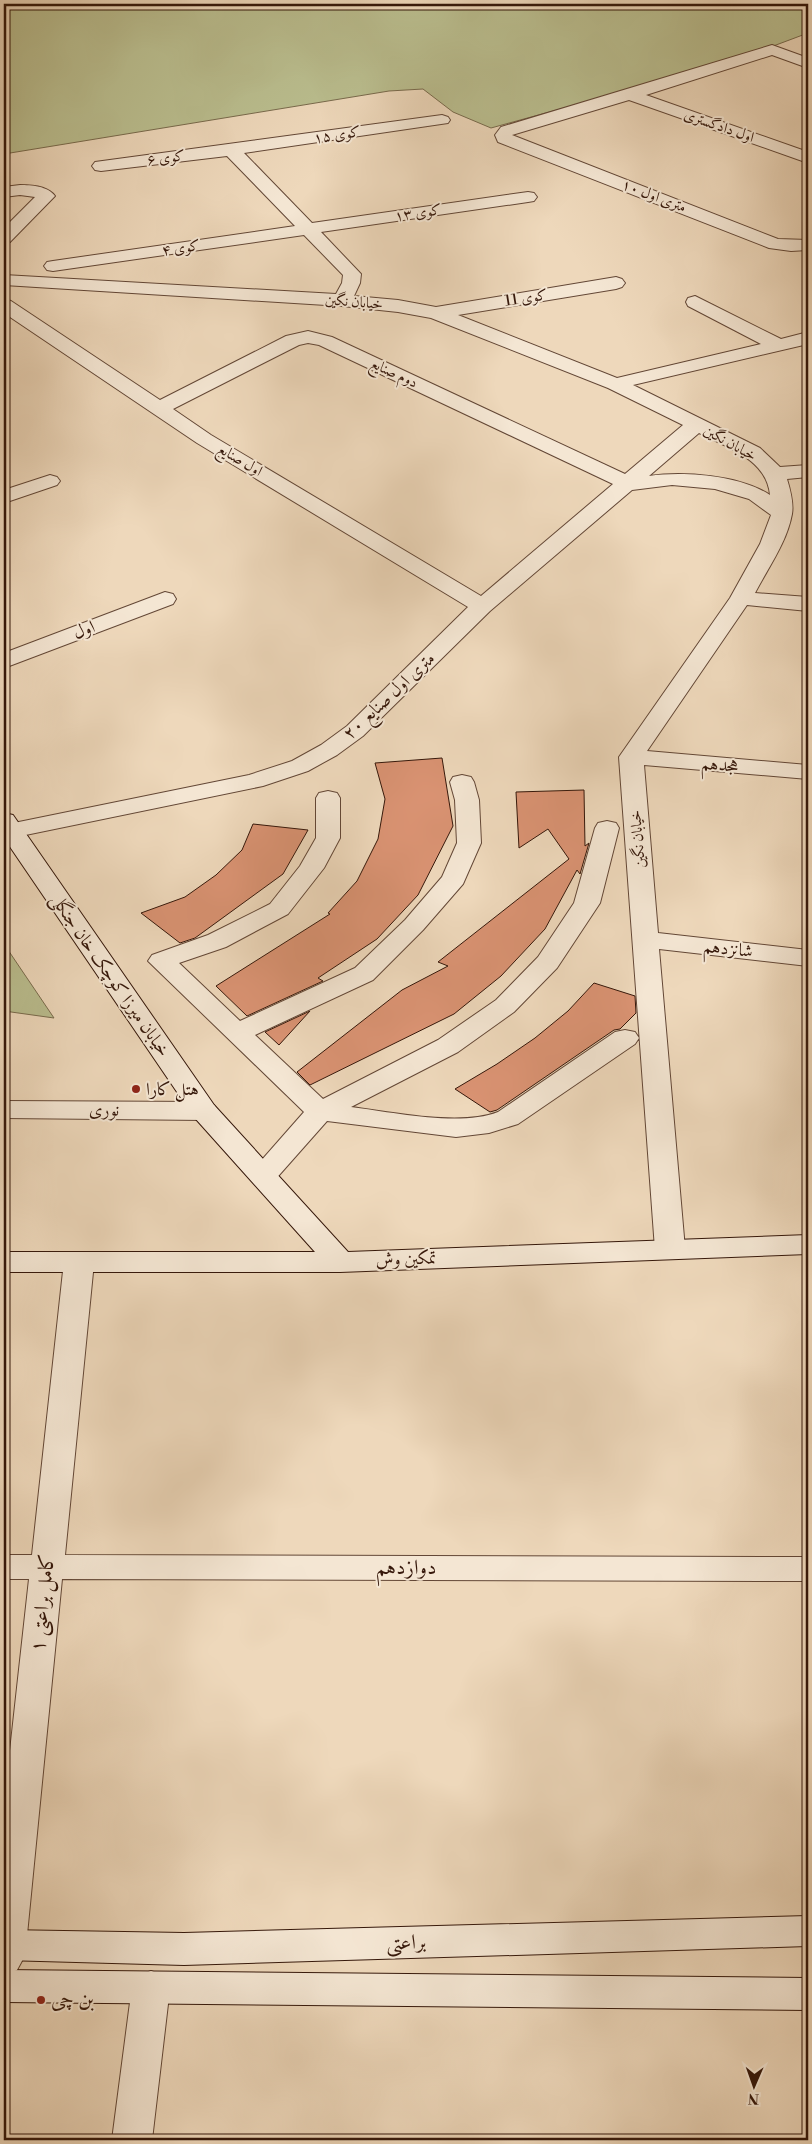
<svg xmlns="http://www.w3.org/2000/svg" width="812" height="2144" viewBox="0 0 812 2144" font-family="'Libre Bodoni',Amiri,serif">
<rect width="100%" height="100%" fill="#eed8bb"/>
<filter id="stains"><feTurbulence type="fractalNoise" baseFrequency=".004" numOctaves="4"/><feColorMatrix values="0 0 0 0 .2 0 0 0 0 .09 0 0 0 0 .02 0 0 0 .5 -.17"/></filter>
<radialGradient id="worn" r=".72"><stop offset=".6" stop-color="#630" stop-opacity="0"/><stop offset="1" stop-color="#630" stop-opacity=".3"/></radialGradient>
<path fill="#babe8f" stroke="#786a4c" d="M4,4H808V33L768,48L597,99L491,128L453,112L423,89L389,91L4,154Z
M4,944L54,1018L4,1011Z"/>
<path fill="#da9373" stroke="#35170a" d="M442,758L453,826L418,895L377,939L318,978L323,981L247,1016L216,986L330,914L328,913L357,881L378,839L385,799L375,763Z
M584,790L585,846L589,843L580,874L577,870L545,929L501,976L454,1014L310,1085L297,1072L402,990L448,966L438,962L569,859L548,829L519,848L516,792Z
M253,824L308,830L283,874L195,938L180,943L141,913L185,897L216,875L242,850Z
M594,983L635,996L636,1013L620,1029L614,1030L497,1110L490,1112L455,1089L497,1064L535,1038L568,1011Z
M310,1011L279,1045L265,1032Z"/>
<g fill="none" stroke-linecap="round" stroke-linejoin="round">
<g stroke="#634736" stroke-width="2">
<path id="street" d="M772,45L808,58V68L772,55L646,95L808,152V163L629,100L512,135L778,239L808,240V250L791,251L769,248L498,142L495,135L501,127Z
M442,115L448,117L450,120L448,123L244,153L312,223L528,192L534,193L537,197L534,201L528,202L321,232L361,274L360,283L354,296L398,300L436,307L616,277L622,279L625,283L622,287L616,289L458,315L617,378L761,344L688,306L686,302L688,298L695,296L781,339L808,332V344L633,385L760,448L780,467L808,465V477L787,479C790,489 794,503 792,514C787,542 768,568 755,593L808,597V611L747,605L647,751L808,765V779L644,765L658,933L808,950V966L659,949L685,1249L680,1256L670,1259L660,1256L655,1249L619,757L730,598L760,544L771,515L749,499L715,489L672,485L632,490L490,611L363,736L337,755L308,771L263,786L11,838L4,837V825L249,775L292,761L321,745L347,726L468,607L197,443L4,313V299L11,301L160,400L286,336L308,331L332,337L625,474L683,425L608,388L431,318L398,312L342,306L4,285V275L336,294L342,283L343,275L304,235L53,271L47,270L44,266L47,262L53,261L295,226L227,156L101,171L95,170L92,166L95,162ZM308,343L319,345L613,484L481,596L211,435L173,409L299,345ZM699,433C726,447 767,459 770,495C740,475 683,471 649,476Z
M20,185C31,185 48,186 55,196L10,242L4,243V228L35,197L20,195L4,197V187Z
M50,475L57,477L60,481L57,485L4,503V490Z
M165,592L173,594L176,599L173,604L4,668V653Z
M462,775L471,777L474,782L479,800L481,843L463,884L423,930L373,980L255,1035L323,1099L438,1040L496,1000L538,957L574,903L595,828L598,823L607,821L616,823L619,828L600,903L557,968L514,1012L458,1052L351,1107C392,1112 460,1127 498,1112L615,1032L625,1030L635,1032L639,1038L635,1044L518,1124L489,1133L456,1137L327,1121L273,1182L263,1185L253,1182L249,1176L253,1170L304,1112L148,961L152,955L208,935L270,904L300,866L316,838V798L319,793L328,791L337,793L340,798V838L324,868L288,914L226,947L179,963L240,1021L355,968L405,920L442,877L457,843L455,800L450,782L453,777Z
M4,1101L204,1102L214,1105L218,1111L214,1117L204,1120L4,1118Z
M79,1252L90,1255L94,1262L65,1555L808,1557V1581L62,1579L26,1945L23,1959L17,1970L4,1975V1805L29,1579H4V1555H32L64,1262L68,1255Z
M151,1971L164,1976L170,1987L152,2140H112L132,1987L138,1976Z"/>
</g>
<g stroke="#35170a" stroke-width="2">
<path id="secondary" d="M4,813L13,815L214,1105L348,1252L808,1235V1254L340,1272H4V1252H315L194,1117L4,838Z
M808,1916V1946L184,1965L4,1960V1930L184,1933Z
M4,1970L808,1978V2010L4,2002Z"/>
</g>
<use href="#street" fill="#f4e6d3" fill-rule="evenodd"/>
<use href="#secondary" fill="#f4e6d3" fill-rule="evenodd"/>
</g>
<g fill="#8f2418" stroke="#f4e6d3" stroke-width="2">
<circle cx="136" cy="1089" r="5"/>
<circle cx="41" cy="2000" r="5"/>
</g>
<g text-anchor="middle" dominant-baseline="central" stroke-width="4" stroke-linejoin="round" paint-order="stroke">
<g font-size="15" fill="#35170a" stroke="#f4e6d3">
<text transform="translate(719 126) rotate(19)">اول دادگستری</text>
<text transform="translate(337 135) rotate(-8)">کوی ۱۵</text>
<text transform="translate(166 158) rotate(-7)">کوی ۶</text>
<text transform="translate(654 196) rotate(21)">۱۰ متری اول</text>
<text transform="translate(418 213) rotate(-8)">کوی ۱۳</text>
<text transform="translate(181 248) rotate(-8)">کوی ۴</text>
<text transform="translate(526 298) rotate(-9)">کوی 11</text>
<text transform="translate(354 302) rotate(5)">خیابان نگین</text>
<text transform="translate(394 373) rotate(25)">دوم صنایع</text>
<text transform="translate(730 443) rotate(29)">خیابان نگین</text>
<text transform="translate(240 460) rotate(31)">اول صنایع</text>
<text transform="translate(638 839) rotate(-95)">خیابان نگین</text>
</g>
<g font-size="18" fill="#35170a" stroke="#f4e6d3">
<text transform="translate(84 630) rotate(-21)">اول</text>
<text transform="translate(389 696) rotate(-43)">۲۰ متری اول صنایع</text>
<text transform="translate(720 765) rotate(5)">هجدهم</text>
<text transform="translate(728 949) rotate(6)">شانزدهم</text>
<text transform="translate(110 975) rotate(55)">خیابان میرزا کوچک خان جنگلی</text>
<text transform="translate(104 1110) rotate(1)">نوری</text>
<text transform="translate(406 1259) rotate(-2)">تمکین وش</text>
</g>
<g font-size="18" fill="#35170a" stroke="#f4e6d3" text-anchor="start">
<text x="146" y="1089">هتل کارا</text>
</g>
<g font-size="21" fill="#35170a" stroke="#f4e6d3">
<text x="406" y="1568">دوازدهم</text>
<text transform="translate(43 1603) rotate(-84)">کامل براعتی ۱</text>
<text transform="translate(406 1943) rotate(-2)">براعتی</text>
</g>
<g font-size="21" fill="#35170a" stroke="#f4e6d3" text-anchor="start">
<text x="51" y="2000">بن چی</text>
</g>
</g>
<rect width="812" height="2144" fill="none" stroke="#eed8bb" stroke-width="20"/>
<rect x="5" y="5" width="802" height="2134" fill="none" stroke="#35170a" stroke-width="2.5"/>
<rect x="10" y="10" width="792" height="2124" fill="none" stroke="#35170a"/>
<g transform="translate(754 2086) rotate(182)" stroke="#f4e6d3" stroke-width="4" paint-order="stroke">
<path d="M0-4L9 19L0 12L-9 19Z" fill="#35170a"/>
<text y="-8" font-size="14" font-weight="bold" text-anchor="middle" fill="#35170a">N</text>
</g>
<rect width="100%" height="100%" filter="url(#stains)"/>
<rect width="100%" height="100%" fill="url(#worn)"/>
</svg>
